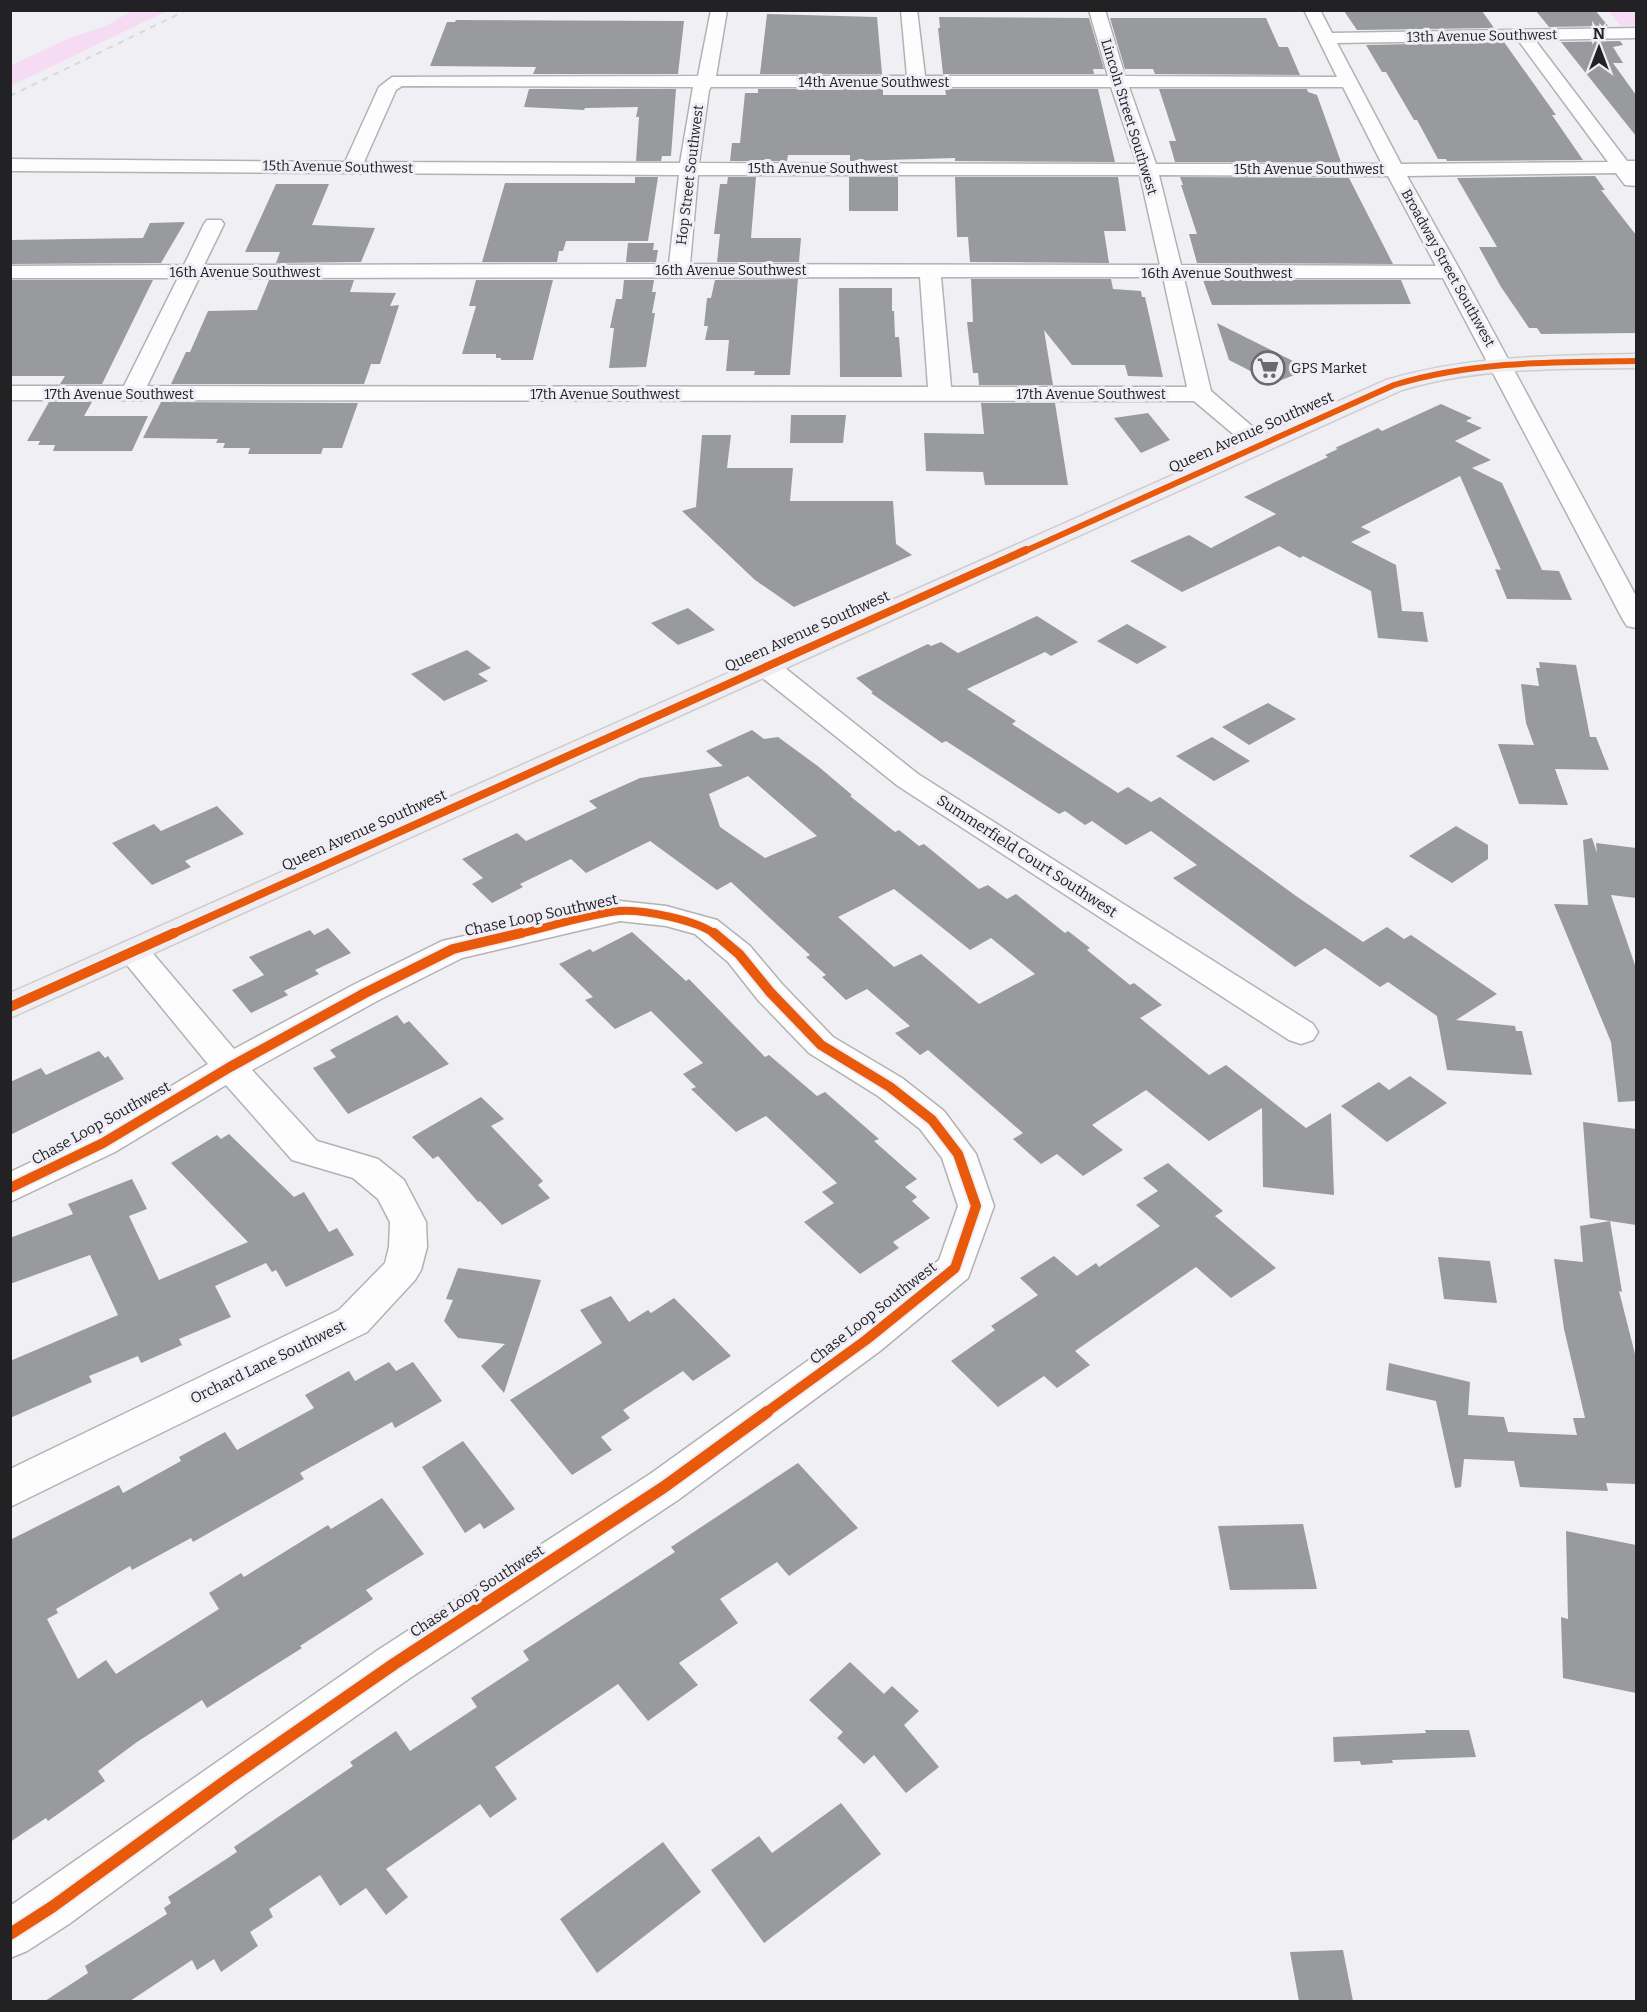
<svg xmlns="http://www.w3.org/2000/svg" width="1647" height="2012" viewBox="0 0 1647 2012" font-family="Bitter,serif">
<rect width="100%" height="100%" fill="#f0f0f4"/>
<path fill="#f6dbf4" d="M131,11H167L11,86V65L72,37L106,26Z
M1608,11H1636V25L1621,26Z"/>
<path fill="#999a9d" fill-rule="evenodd" d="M1458,10L1482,11L1494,28L1357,30L1344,11Z
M1557,10H1595L1608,26L1549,27L1536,11Z
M767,14L877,17L882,74H760Z
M939,17L1089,18L1104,69H1093L1094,74H943L938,28H940Z
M1110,18H1266L1279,47H1288L1300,75L1155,74L1153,69H1125Z
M456,20L684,21L678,74H533L536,67L430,66L447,22H455Z
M1620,41L1623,45L1613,47L1623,63H1613L1636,95V136L1561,42Z
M1504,42L1556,115H1552L1583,160L1447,161L1446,159H1438L1417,120H1414L1386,72H1382L1366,45Z
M529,89H676L671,156H662L661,161H636L639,117H636L638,107L585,108L584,110L524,107Z
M758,89H883V95H946L945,89H1098L1115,162L955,161V158L850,161V155H788L787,161H730L732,143H740L745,93H758Z
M1159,89H1307L1308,92L1317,95L1341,162H1175L1169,141H1176Z
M1595,176L1605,190H1601L1636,235V333L1541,334L1537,328H1529L1501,287L1479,247H1497L1457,178Z
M635,177H658L648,241H566L563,251H559L557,262H482L505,183H635Z
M728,177H756L751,238H801L799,262H717L720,234H714L720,184H727Z
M849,177H898V211H849Z
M955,177H1118L1126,231H1104L1109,263L970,262L968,237H957Z
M1180,177L1349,178L1393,264L1197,263L1189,234H1197L1181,185H1183Z
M276,184H329L312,225L375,228L361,262L276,263L280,252H245Z
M185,222L161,263L10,264V240L143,238L150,223Z
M628,243H654L653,250H658L656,262H626Z
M798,279L790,375H754L755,371H726L729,340H705L708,326H704L707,298H711L715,280Z
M971,279H1111L1113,289L1141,291L1142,297H1145L1163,377L1128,376L1125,365H1072L1044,330L1053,385H979L978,373H973L967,322H973Z
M10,280H153L102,384H60L65,376H10Z
M269,280H354L350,292L396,293L390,306L399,305L380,364H371L364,384H171L186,352H190L208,311L257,310Z
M476,280H553L533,360H501V358H496V354H462L476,306H469Z
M624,280H654L652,292H656L652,313H655L646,367L609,368L614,328H610L616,299H622Z
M1203,280H1401L1411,304L1212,305Z
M839,288H892V311H894L895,337H899L902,377H840Z
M1217,323L1309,369L1274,383L1229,360Z
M49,402H92L84,416H148L132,451H53L55,445H38L40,441H27Z
M161,402L358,403L342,448H323L321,454H248L250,448H223L225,443H216L218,439L143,438Z
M981,403H1055L1068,485H985L983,472L926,471L924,433L984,434Z
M1441,404L1472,418L1466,421L1482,428L1455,441L1491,460L1472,468L1502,483L1542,570L1559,571L1572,600L1507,599L1495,569L1501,570L1460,476L1361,527L1371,532L1351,542L1396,565L1402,611L1423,612L1428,642L1378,638L1371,591L1303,556L1300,558L1279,546L1182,592L1130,561L1189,535L1211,548L1276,514L1244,497L1328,457L1325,455L1338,449L1335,448L1378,428L1382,431Z
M1148,413L1170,440L1141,453L1114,418Z
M791,415H846L843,443H790Z
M702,435H731L727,468H793L790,501H893L896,544L912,555L794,607L755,580L682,511L696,507Z
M688,608L715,630L678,645L651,623Z
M1037,616L1078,642L1051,656L1045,652L967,689L1016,721L1012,724L1118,793L1128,787L1151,802L1160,797L1296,896L1363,942L1387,927L1404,939L1411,935L1497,994L1456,1020L1515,1026L1516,1031H1522L1532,1075L1447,1070L1437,1016L1388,982L1380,987L1325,948L1295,967L1173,878L1197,865L1151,831L1126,845L1092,821L1085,825L1065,811L1059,814L946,741L942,743L871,693L873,692L856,678L928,644L931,646L941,642L958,653Z
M1127,624L1167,647L1137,664L1097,641Z
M467,650L491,668L478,674L488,681L444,701L411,674Z
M1539,662L1576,665L1590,737H1596L1609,770L1555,769L1568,805L1519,804L1498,744L1534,745L1526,723L1521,684L1539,686L1536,668H1540Z
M1268,703L1296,719L1249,745L1222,727Z
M752,730L764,739L778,737L819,767L852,795L850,796L895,832L899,830L919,846L924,844L979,889L988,885L1007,899L1016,894L1065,933L1068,931L1090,948L1087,950L1130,985L1134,983L1162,1005L1140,1018L1209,1075L1226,1065L1306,1128L1331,1113L1334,1195L1263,1187L1262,1108L1209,1141L1146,1090L1092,1125L1123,1150L1083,1176L1057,1154L1041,1164L1013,1139L1023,1133L928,1050L920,1055L895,1033L910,1026L867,989L846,1000L822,977L826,975L806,957L810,955L731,882L717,890L650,841L586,873L571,859L520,884L523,887L492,903L472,884L483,878L462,859L517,833L526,841L597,808L589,801L640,778L723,766L706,751ZM748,776L817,836L765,858L720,827L709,794ZM894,889L970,950L991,938L1035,974L979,1004L921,954L894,967L838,917Z
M1212,737L1250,761L1214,781L1176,756Z
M217,806L244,834L185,861L191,867L152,885L112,843L154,824L161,831Z
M1456,826L1488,845V859L1452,883L1409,856Z
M1592,838L1597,853L1596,843L1636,848V898L1611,895L1636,968V1101L1618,1102L1611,1042L1554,904L1588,905L1583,840Z
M328,928L351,953L315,970L319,974L284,991L288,995L251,1013L232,990L264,975L249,957L310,930L314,935Z
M632,932L686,981L689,979L765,1057L769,1055L817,1096L825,1092L879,1139L874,1141L917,1179L905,1187L917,1197L912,1201L930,1218L893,1242L899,1248L860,1274L804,1222L834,1203L822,1192L837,1183L766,1116L736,1132L691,1089L696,1087L683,1074L703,1063L651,1011L615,1029L585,1000L593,997L559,964L590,949L593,952Z
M397,1015L404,1024L409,1021L449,1064L348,1114L313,1068L336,1057L330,1050Z
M99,1051L105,1058L108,1056L124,1079L10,1135V1082L41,1068L46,1075Z
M1410,1076L1447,1103L1387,1142L1341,1106L1379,1082L1389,1090Z
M481,1097L504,1119L491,1126L543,1181L538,1185L550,1198L502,1225L480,1201L478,1202L438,1156L433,1159L412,1137Z
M1583,1122L1636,1129V1225L1590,1218Z
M229,1134L294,1197L304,1192L329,1232L337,1228L354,1255L286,1287L276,1270L272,1272L266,1263L215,1286L231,1317L179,1339L182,1345L141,1363L138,1356L89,1376L92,1382L10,1418V1361L118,1315L90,1255L10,1284V1238L73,1214L68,1204L132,1179L147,1209L129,1216L159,1280L248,1242L171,1163L217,1135L221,1139Z
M1168,1163L1223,1211L1215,1216L1276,1268L1231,1298L1196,1267L1075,1351L1090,1365L1057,1388L1044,1376L998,1407L951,1361L995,1330L991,1326L1038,1295L1020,1278L1054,1256L1077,1276L1096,1263L1099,1267L1160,1226L1136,1205L1158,1191L1143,1178Z
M1610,1221L1622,1292L1619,1291L1636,1358V1484L1606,1483L1608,1491L1520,1487L1514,1461L1464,1459L1461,1487L1455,1488L1436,1401L1386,1390L1389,1363L1470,1382L1468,1415L1504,1417L1508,1432L1577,1435L1573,1418H1585L1564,1329L1554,1259L1583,1262L1580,1226Z
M1438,1257L1490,1261L1497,1303L1444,1299Z
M458,1268L541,1280L504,1393L481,1366L505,1344L458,1338L444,1321L453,1300L446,1299Z
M611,1296L629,1322L648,1310L651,1313L674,1298L731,1356L693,1381L683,1371L623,1410L630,1418L601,1437L612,1450L572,1475L510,1400L602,1343L580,1310Z
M389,1362L396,1371L413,1362L442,1401L395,1428L392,1422L300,1473L304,1479L193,1542L191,1538L132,1570L130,1566L56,1609L58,1613L47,1619L78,1679L106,1660L116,1674L219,1609L209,1593L241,1573L244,1577L328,1525L331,1529L382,1498L424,1554L366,1590L373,1599L300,1646L302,1648L207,1708L202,1700L137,1742L98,1771L105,1781L48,1821L46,1818L10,1842V1540L119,1485L123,1493L181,1461L179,1457L225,1432L237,1450L314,1408L305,1395L349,1371L355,1381Z
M463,1441L515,1509L484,1529L480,1523L465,1533L422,1467Z
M798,1463L858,1528L789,1576L777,1562L720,1599L738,1623L679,1663L698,1685L648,1721L618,1684L495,1767L517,1799L490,1818L480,1804L386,1869L408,1897L386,1915L366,1888L340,1906L320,1875L269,1909L273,1917L250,1932L258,1946L221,1972L214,1959L197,1970L192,1960L130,2001H45L88,1973L85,1966L167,1914L164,1908L171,1903L168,1897L237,1852L234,1847L353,1766L350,1762L396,1731L410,1751L477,1707L471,1698L529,1660L523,1651L675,1552L671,1547Z
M1303,1524L1317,1589L1230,1590L1218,1526Z
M1566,1531L1636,1545V1693L1563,1678L1561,1617L1568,1619Z
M850,1662L884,1694L892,1686L919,1711L904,1725L939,1767L906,1793L874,1755L864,1764L837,1738L843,1732L809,1700Z
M1425,1730H1469L1476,1757L1392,1760L1393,1763L1361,1765L1360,1761L1334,1762L1333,1737L1426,1733Z
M841,1803L881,1854L764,1943L711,1870L759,1836L772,1853Z
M663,1842L701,1892L597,1973L560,1919Z
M1343,1950L1353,2001H1299L1290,1952Z"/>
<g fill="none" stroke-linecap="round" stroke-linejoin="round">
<g stroke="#b2b2b5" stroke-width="3">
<path id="minor" d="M711,10H727L716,76H907L901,10H917L925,76H1108L1089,10H1105L1125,76L1337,77L1304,10H1320L1332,33L1636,28V38L1535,40L1627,161H1636V186L1625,185L1616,173L1407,176L1461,272L1636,596V628L1627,626L1623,620L1443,278H1184L1211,391L1267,439L1271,444L1267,449L1259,451L1251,449L1194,401L10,400V386H124L178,278H10V266L184,265L204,224L207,220H221L224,224L204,265L669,264L679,175L10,171V159L345,162L379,87L392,77L698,76ZM1518,40L1608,162L1401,164L1337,43ZM402,86L693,87L680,163L364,162L396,90ZM711,87H1111L1137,164L699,163L709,90ZM1129,87H1343L1382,164H1156ZM698,175H1140L1160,265L690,264ZM1159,175L1388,176L1436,266L1181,265ZM920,277L928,387L147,386L199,278ZM941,277H1163L1187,387H951Z
M765,658L775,660L918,774L1313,1024L1318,1032L1313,1040L1301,1044L1289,1040L898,786L755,672L751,666L755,660Z
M620,901L666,906L717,920L750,946L782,984L833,1037L902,1078L944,1111L976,1154L994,1206L968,1278L880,1351L678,1500L410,1678L247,1793L69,1924L27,1951L10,1958V1906L378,1650L650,1474L852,1329L939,1260L958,1206L942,1158L920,1129L878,1096L809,1053L758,1000L728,962L695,934L666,926L620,921L462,958L377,1001L252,1070L317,1141L378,1159L404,1180L426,1222L427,1247L421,1270L415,1280L367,1332L10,1507V1469L339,1310L385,1263L389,1247L390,1222L378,1199L353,1178L292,1160L226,1085L115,1152L10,1202V1172L91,1134L208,1064L122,959L117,951L122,943L133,940L144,943L234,1049L353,985L442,941Z"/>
</g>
<g stroke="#cdcdcf" stroke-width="3">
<path id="major" d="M1636,354V368C1557,369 1478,367 1402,390L10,1018V993L1386,380C1470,355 1549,356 1636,354Z"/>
</g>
<use href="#minor" fill="#fdfdfd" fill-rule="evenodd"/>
<use href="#major" fill="#f0edf2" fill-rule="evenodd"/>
<path stroke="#d8d8d9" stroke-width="2" stroke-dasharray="6 6" stroke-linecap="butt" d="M10,96L187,10"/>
<g stroke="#efeef6" stroke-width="8">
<path id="cycleway-far3" d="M1023,552L1394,385C1473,361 1554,362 1636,361"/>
</g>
<g stroke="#efeef6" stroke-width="10">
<path id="cycleway-far2" d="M170,935L1026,550
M515,935C549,927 584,915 619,911C642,909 698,920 716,935"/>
</g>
<g stroke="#efeef6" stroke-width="14">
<path id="cycleway-far1" d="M714,933L739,954L770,992L821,1045L890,1087L932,1120L958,1154L976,1206L955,1268L866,1340L764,1414
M10,1007L174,933
M10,1188L103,1143L230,1067L365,993L453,949L521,933"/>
</g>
<g stroke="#efeef6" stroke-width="16">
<path id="cycleway" d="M10,1934L52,1907L231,1777L394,1664L664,1487L767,1412"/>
</g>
<use href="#cycleway-far3" stroke="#e8590c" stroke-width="6"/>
<use href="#cycleway-far2" stroke="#e8590c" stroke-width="8"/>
<use href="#cycleway-far1" stroke="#e8590c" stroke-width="10"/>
<use href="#cycleway" stroke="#e8590c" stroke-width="12"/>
</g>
<defs>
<g id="supermarket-ring" transform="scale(1.725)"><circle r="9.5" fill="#efeef6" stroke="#6a696d" stroke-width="1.5"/><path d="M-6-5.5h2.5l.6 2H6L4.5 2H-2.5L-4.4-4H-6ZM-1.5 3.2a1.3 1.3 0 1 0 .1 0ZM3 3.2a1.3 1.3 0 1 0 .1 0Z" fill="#6a696d"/></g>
</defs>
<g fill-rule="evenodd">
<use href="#supermarket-ring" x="1268" y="368"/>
</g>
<g text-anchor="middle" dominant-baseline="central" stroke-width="6" stroke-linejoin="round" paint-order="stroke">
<g font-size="14" fill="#222124" stroke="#efeef6">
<text transform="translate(1482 36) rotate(-1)">13th Avenue Southwest</text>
<text x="874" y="82">14th Avenue Southwest</text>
<text transform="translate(1129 117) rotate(73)">Lincoln Street Southwest</text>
<text transform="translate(338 167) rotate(1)">15th Avenue Southwest</text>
<text x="823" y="168">15th Avenue Southwest</text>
<text x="1309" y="169">15th Avenue Southwest</text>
<text transform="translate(690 175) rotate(-83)">Hop Street Southwest</text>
<text transform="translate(1448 268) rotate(61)">Broadway Street Southwest</text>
<text x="731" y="270">16th Avenue Southwest</text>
<text x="245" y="272">16th Avenue Southwest</text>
<text x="1217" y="273">16th Avenue Southwest</text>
<text x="119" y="394">17th Avenue Southwest</text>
<text x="605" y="394">17th Avenue Southwest</text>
<text x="1091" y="394">17th Avenue Southwest</text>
</g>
<g font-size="14" fill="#222124" stroke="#efeef6" text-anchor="start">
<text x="1291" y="368">GPS Market</text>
</g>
<g font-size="15" fill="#222124" stroke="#efeef6">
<text transform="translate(1251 432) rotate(-24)">Queen Avenue Southwest</text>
<text transform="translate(807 631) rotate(-24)">Queen Avenue Southwest</text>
<text transform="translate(364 830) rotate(-24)">Queen Avenue Southwest</text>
<text transform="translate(1027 856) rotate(33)">Summerfield Court Southwest</text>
<text transform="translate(541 915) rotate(-12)">Chase Loop Southwest</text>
<text transform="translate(101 1123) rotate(-29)">Chase Loop Southwest</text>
<text transform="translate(873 1313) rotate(-38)">Chase Loop Southwest</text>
<text transform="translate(268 1362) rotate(-26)">Orchard Lane Southwest</text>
<text transform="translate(477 1591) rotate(-33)">Chase Loop Southwest</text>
</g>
</g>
<rect width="1647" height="2012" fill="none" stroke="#222124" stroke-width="24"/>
<g transform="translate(1599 48)" stroke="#efeef6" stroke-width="4.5" paint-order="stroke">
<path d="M0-4.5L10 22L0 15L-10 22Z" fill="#222124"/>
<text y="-9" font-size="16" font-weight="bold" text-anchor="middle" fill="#222124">N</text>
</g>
</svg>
